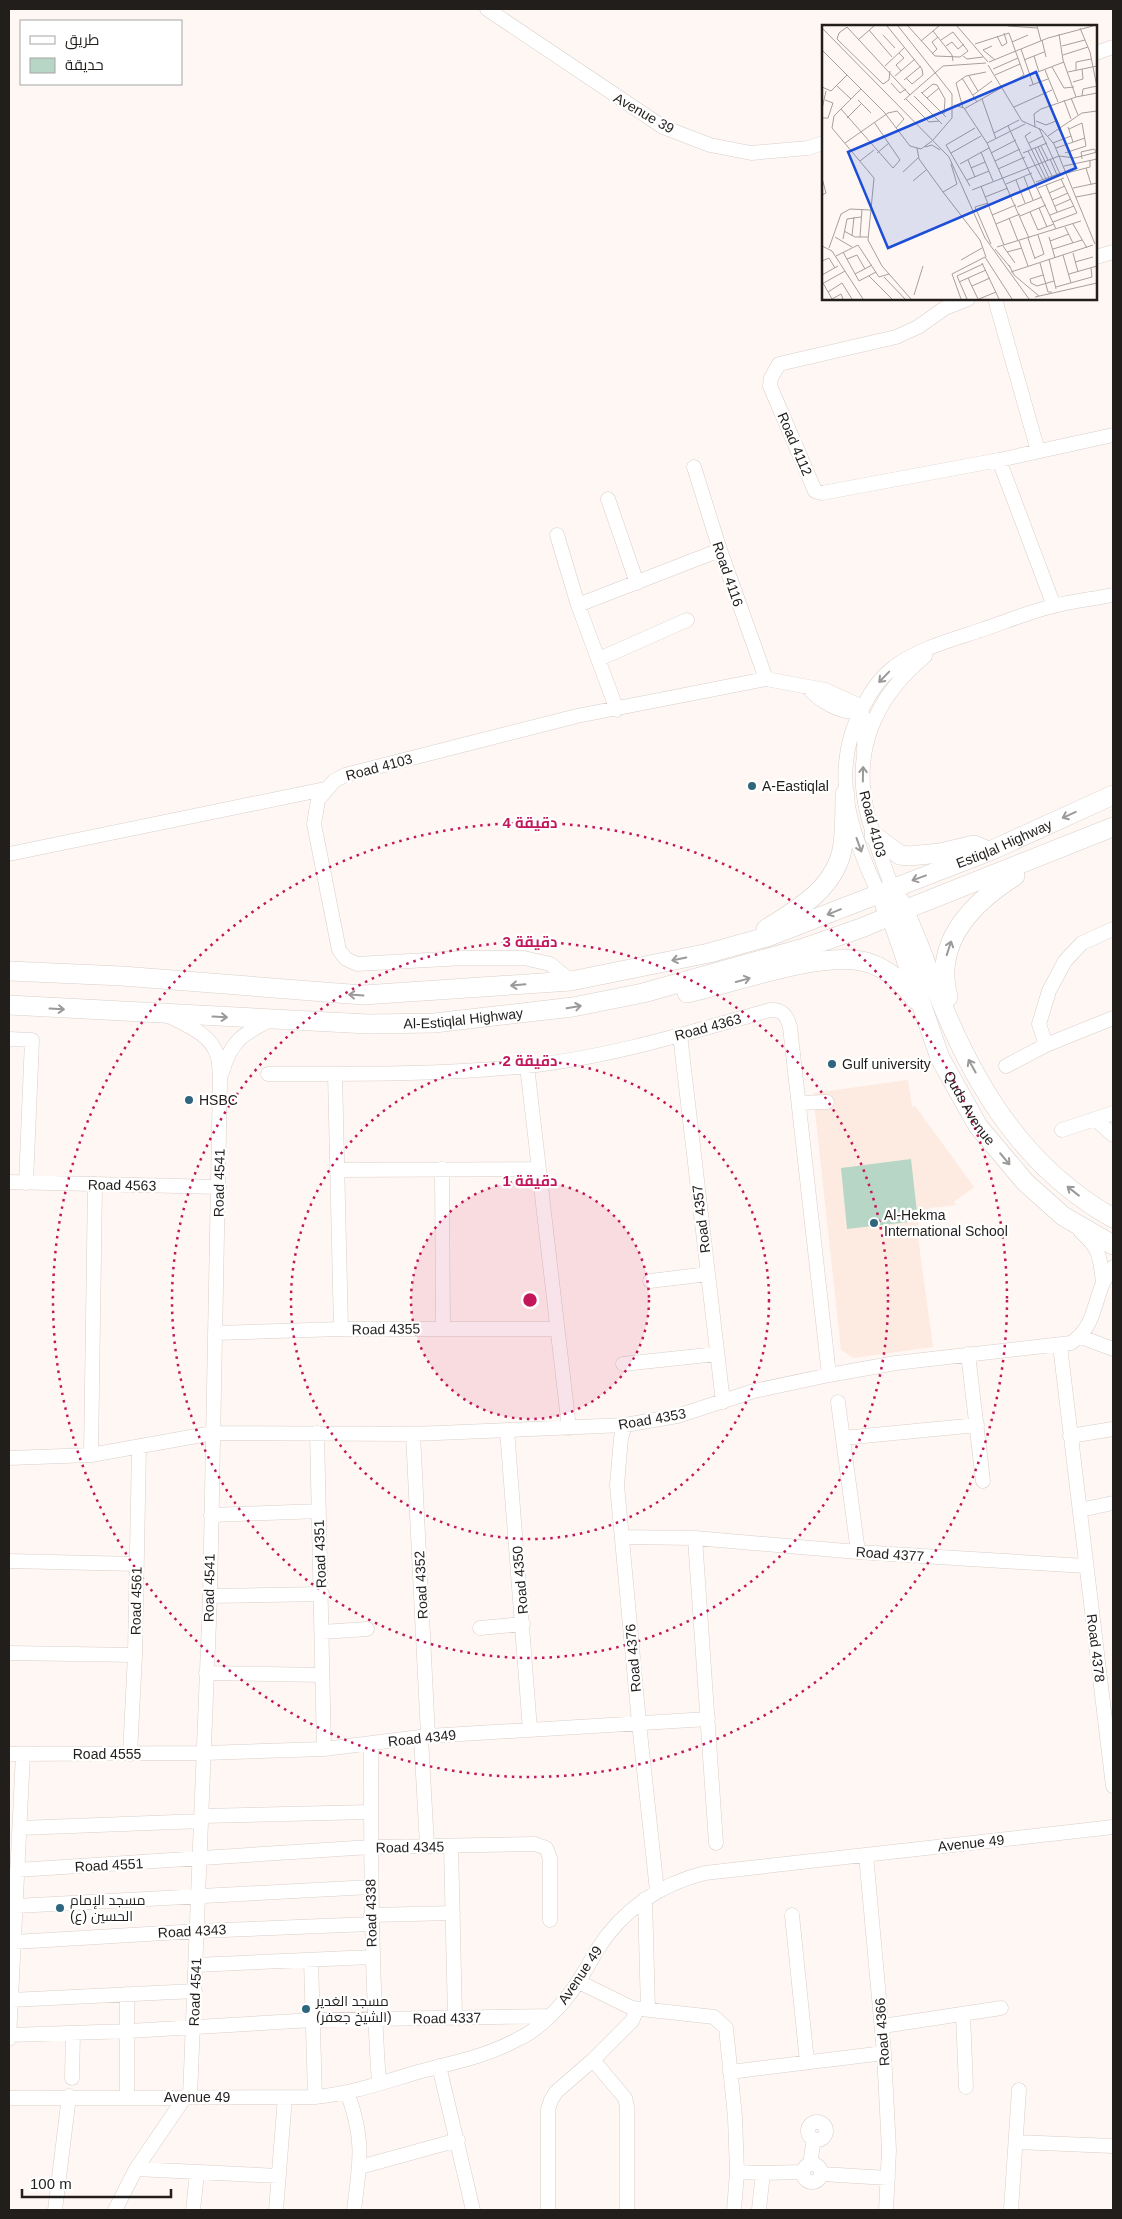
<svg xmlns="http://www.w3.org/2000/svg" width="1122" height="2219" viewBox="0 0 1122 2219" font-family="Helvetica,Cairo,sans-serif">
<rect width="100%" height="100%" fill="#fff7f3"/>
<path fill="#fdebe1" d="M908,1080L912,1107L915,1106L974,1187L954,1202L956,1205L930,1208L921,1217L917,1230L933,1347L854,1358L841,1350L813,1093Z"/>
<path fill="#b7d6c6" d="M911,1159L918,1221L847,1229L841,1168Z"/>
<g fill="none" stroke-linecap="round" stroke-linejoin="round">
<g stroke="#d8cfca" stroke-width="15">
<path id="minor" d="M487,9L663,127L710,145L751,153L808,148L823,143
M1096,53L1113,47
M1096,257L1113,252
M968,299L945,308L918,327L896,337L779,364L771,378L770,386L815,491L822,493L999,460L1113,435
M995,299L1038,451
M999,460L1054,606
M694,467L720,550L766,679
M608,499L637,583
M557,535L578,605L617,710
M578,605L720,550
M599,659L687,620
M808,688C819,700 840,714 857,711
M9,854L325,789
M892,888C884,864 874,840 868,816C851,752 875,697 925,656
M879,894C850,832 828,770 864,705C871,691 881,677 894,667C920,648 951,640 981,630C1005,622 1029,612 1053,606C1073,601 1093,599 1113,595
M571,981L550,964L524,958H463L357,964L346,959L339,950L314,824L318,800L334,781L345,775L577,716L766,679L825,690L856,704L865,720L864,752
M169,1016C186,1025 211,1034 217,1055C220,1062 219,1071 220,1079L210,1596L190,2097
M680,1035L723,1402
M9,1039L32,1040L26,1183
M1046,1045L1039,1024L1049,991L1065,961L1082,943L1113,929
M527,1066L569,1428
M1006,1066L1046,1045L1113,1018
M222,1073C230,1042 243,1033 271,1020
M268,1074C354,1074 441,1075 526,1066C607,1058 691,1032 770,1010C782,1009 787,1015 790,1027L829,1375
M335,1074L341,1329
M799,1103L827,1102
M1096,1120L1113,1135
M1062,1130L1113,1113
M442,1169L443,1328
M337,1170L539,1169
M9,1182L219,1187
M1081,1232C1100,1248 1100,1258 1103,1282
M650,1281L708,1274
M215,1333L341,1329H557
M1081,1337L1113,1349
M1060,1346L1113,1786
M968,1354L983,1481
M623,1364L717,1354
M838,1402L858,1552
M625,1425L621,1438L617,1485L639,1723L657,1891
M507,1430L530,1730
M317,1433L324,1749
M413,1434L428,1736
M1070,1436L1113,1429
M843,1438L977,1425
M91,1455L95,1184
M9,1458L91,1455L213,1433L413,1434L625,1425L677,1416L754,1391L829,1375L896,1363L1071,1343C1100,1324 1092,1291 1113,1267
M1080,1510L1113,1503
M211,1515L319,1511
M622,1537L695,1538L858,1552L1085,1566
M695,1538L716,1843
M9,1561L136,1564
M210,1596L322,1594
M480,1628L523,1624
M322,1632L367,1629
M9,1653L135,1655
M206,1673L322,1675
M421,1737L427,1846
M371,1744C371,1857 371,1970 379,2083
M9,1754L205,1753L324,1749L428,1736L708,1719
M130,1754L135,1655L139,1448
M202,1816L371,1812
M20,1828L202,1821
M451,1846L455,2018
M866,1855L884,2053L889,2150L886,2210
M17,1870L371,1847L535,1844L546,1848L550,1858V1920
M645,1899L648,2010
M16,1906L370,1887
M371,1915L453,1913
M792,1915L807,2062
M14,1942L198,1931L371,1924
M311,1960L315,2097
M196,1965L372,1957
M579,1982L632,2008L714,2017L726,2028L735,2117L737,2172L734,2210
M127,1994V2097
M11,2000L195,1991
M963,2014L966,2087
M883,2026L1001,2008
M9,2035L129,2031L313,2020L550,2016
M9,2039L23,1754
M593,2060L625,2098L627,2107V2210
M439,2066L473,2210
M730,2072L884,2053
M72,2078L73,2033
M347,2092C365,2140 360,2162 354,2210
M9,2098L315,2097C350,2094 384,2082 418,2072C451,2063 488,2056 518,2039C530,2034 543,2023 552,2014C571,1996 584,1973 597,1950C622,1910 660,1884 705,1873L1113,1827
M808 2131a9 9 0 1 1 18 0a9 9 0 1 1-18 0Z
M1016,2142L1113,2146
M803 2173a9 9 0 1 1 18 0a9 9 0 1 1-18 0Z
M810,2164L814,2139
M360,2167L458,2140
M136,2169L279,2176
M737,2172L763,2173L802,2172
M822,2174L888,2178
M759,2209L763,2173
M55,2210L69,2096
M115,2210L136,2169L185,2097
M193,2210L197,2173
M276,2210L285,2097
M548,2210V2110L551,2100L556,2092L593,2060L632,2021L637,2009
M1011,2210L1019,2090"/>
</g>
<g stroke="#d8cfca" stroke-width="20">
<g id="major">
<path d="M874,836L900,855L909,856L940,853L974,845L986,850"/>
<path d="M899,900C915,931 926,966 940,999C976,1089 1026,1169 1113,1218"/>
<path id="s1" d="M885,906L891,916L940,1058L978,1126L1025,1182L1063,1216L1113,1245"/>
<path d="M766,929C799,909 838,886 843,844C845,828 845,811 845,794"/>
<path id="s2" d="M9,971L122,976L363,995L571,981L709,953L770,936L990,851L1113,795"/>
<path d="M687,993C733,984 826,948 869,963C888,969 904,984 916,1000"/>
<path d="M948,997C933,942 972,903 1015,876"/>
<path id="s3" d="M9,1005L368,1024L434,1023L573,1007L643,993L804,948L864,927L904,910L1113,827"/>
</g>
</g>
<use href="#minor" stroke="#fff" stroke-width="14"/>
<use href="#major" stroke="#fff" stroke-width="19"/>
</g>
<defs><path id="oneway-shaft" d="M-6 0H5M1.5-3L5.5 0L1.5 3" fill="none" stroke-width="1.6" stroke-linecap="round" stroke-linejoin="round" transform="scale(1.25)"/></defs>
<g stroke="#9b9a99">
<use href="#oneway-shaft" transform="translate(884 677) rotate(134)"/>
<use href="#oneway-shaft" transform="translate(863 774) rotate(-89)"/>
<use href="#oneway-shaft" transform="translate(1069 815) rotate(156)"/>
<use href="#oneway-shaft" transform="translate(859 845) rotate(70)"/>
<use href="#oneway-shaft" transform="translate(919 878) rotate(160)"/>
<use href="#oneway-shaft" transform="translate(834 912) rotate(158)"/>
<use href="#oneway-shaft" transform="translate(949 948) rotate(-72)"/>
<use href="#oneway-shaft" transform="translate(679 959) rotate(168)"/>
<use href="#oneway-shaft" transform="translate(743 980) rotate(-15)"/>
<use href="#oneway-shaft" transform="translate(518 985) rotate(175)"/>
<use href="#oneway-shaft" transform="translate(356 995) rotate(-176)"/>
<use href="#oneway-shaft" transform="translate(574 1007) rotate(-9)"/>
<use href="#oneway-shaft" transform="translate(57 1009) rotate(3)"/>
<use href="#oneway-shaft" transform="translate(220 1017) rotate(3)"/>
<use href="#oneway-shaft" transform="translate(972 1066) rotate(-119)"/>
<use href="#oneway-shaft" transform="translate(1005 1159) rotate(50)"/>
<use href="#oneway-shaft" transform="translate(1073 1191) rotate(-142)"/>
</g>
<circle cx="530" cy="1300" r="119" fill="#c2185b" fill-opacity=".12"/>
<g fill="none" stroke="#c2185b" stroke-width="2.5" stroke-dasharray="2.5 5">
<circle cx="530" cy="1300" r="119"/>
<circle cx="530" cy="1300" r="239"/>
<circle cx="530" cy="1300" r="358"/>
<circle cx="530" cy="1300" r="477"/>
</g>
<g fill="#2e657f" stroke="#fff" stroke-width="2">
<circle cx="752" cy="786" r="5"/>
<circle cx="832" cy="1064" r="5"/>
<circle cx="189" cy="1100" r="5"/>
<circle cx="874" cy="1223" r="5"/>
<circle cx="60" cy="1908" r="5"/>
<circle cx="306" cy="2009" r="5"/>
</g>
<g text-anchor="middle" dominant-baseline="central" stroke-width="4.5" stroke-linejoin="round" paint-order="stroke">
<g font-size="14" fill="#211e1c" stroke="#fff">
<text transform="translate(644 113) rotate(30)">Avenue 39</text>
<text transform="translate(795 444) rotate(67)">Road 4112</text>
<text transform="translate(728 574) rotate(71)">Road 4116</text>
<text transform="translate(379 767) rotate(-15)">Road 4103</text>
<text transform="translate(873 824) rotate(75)">Road 4103</text>
<text stroke="none"><textPath href="#s2" startOffset="1019">Estiqlal Highway</textPath></text>
<text stroke="none"><textPath href="#s3" startOffset="455">Al-Estiqlal Highway</textPath></text>
<text transform="translate(708 1027) rotate(-15)">Road 4363</text>
<text stroke="none"><textPath href="#s1" startOffset="220">Quds Avenue</textPath></text>
<text transform="translate(219 1183) rotate(-89)">Road 4541</text>
<text transform="translate(122 1185) rotate(1)">Road 4563</text>
<text transform="translate(701 1219) rotate(-97)">Road 4357</text>
<text transform="translate(386 1329) rotate(-1)">Road 4355</text>
<text transform="translate(652 1419) rotate(-10)">Road 4353</text>
<text transform="translate(320 1554) rotate(-92)">Road 4351</text>
<text transform="translate(890 1554) rotate(4)">Road 4377</text>
<text transform="translate(520 1580) rotate(-95)">Road 4350</text>
<text transform="translate(421 1585) rotate(-93)">Road 4352</text>
<text transform="translate(209 1588) rotate(-89)">Road 4541</text>
<text transform="translate(136 1601) rotate(-89)">Road 4561</text>
<text transform="translate(1096 1648) rotate(83)">Road 4378</text>
<text transform="translate(633 1658) rotate(-95)">Road 4376</text>
<text transform="translate(422 1738) rotate(-6)">Road 4349</text>
<text x="107" y="1754">Road 4555</text>
<text transform="translate(971 1843) rotate(-6)">Avenue 49</text>
<text transform="translate(410 1847) rotate(-1)">Road 4345</text>
<text transform="translate(109 1865) rotate(-3)">Road 4551</text>
<text transform="translate(371 1913) rotate(-91)">Road 4338</text>
<text transform="translate(192 1931) rotate(-3)">Road 4343</text>
<text transform="translate(580 1975) rotate(-56)">Avenue 49</text>
<text transform="translate(195 1992) rotate(-88)">Road 4541</text>
<text transform="translate(447 2018) rotate(-1)">Road 4337</text>
<text transform="translate(882 2032) rotate(-94)">Road 4366</text>
<text x="197" y="2097">Avenue 49</text>
</g>
<g font-size="14" fill="#211e1c" stroke="#fff" text-anchor="start">
<text x="762" y="786">A-Eastiqlal</text>
<text x="842" y="1064">Gulf university</text>
<text x="199" y="1100">HSBC</text>
<text x="884" y="1215">Al-Hekma<tspan x="884" dy="16">International School</tspan></text>
<text x="70" y="1900">مسجد الإمام<tspan x="70" dy="16">الحسين (ع)</tspan></text>
<text x="316" y="2001">مسجد الغدير<tspan x="316" dy="16">(الشيخ جعفر)</tspan></text>
</g>
</g>
<g transform="translate(822 25)">
<rect width="275" height="275" fill="#fff7f3"/>
<path fill="none" stroke="#a6a09d" stroke-width="1" d="M65,1L100,44L101,50L90,59L84,53M76,1L130,69V93L111,115M86,1L113,31L138,32L146,26L131,7L119,15M135,1L166,37M186,1L215,3M215,1L219,16M25,2L17,8L15,14L61,59L67,55L68,46M25,2L88,70M0,3L127,132L163,213L207,274M258,3L268,27L275,62M47,5L70,32M111,6L130,30L131,36M237,9L241,35L254,72M61,10L73,23M175,11L180,21L185,18L182,8M36,15L52,1M220,15L224,32M99,16L117,1M190,17L206,10M124,21L130,17L136,24L142,19M170,21L161,25L173,35M240,21L263,15M199,24L211,59M0,25L62,87L88,121L99,124L110,116M77,28L82,33L74,40L79,46M110,29L115,24L110,17L116,12M241,30L266,22M141,31L145,34L161,32M212,31L217,47M202,35L222,27M167,37L226,13L271,1M166,40L200,96L220,105L232,119L273,219M63,41L82,23M230,42L242,63L252,62M171,44L196,33M223,45L236,77M254,45V37L269,34M246,47L275,41M173,50L198,39M208,50L242,37M73,51L93,34M147,51L156,66M140,53L155,77M82,55L99,41M251,57L261,54L260,44M69,58L78,68L84,64M15,61L29,74M207,61L226,54M0,62L9,66L25,50M39,64L12,91L10,103L52,153L46,215L60,241L89,274M99,67L124,92M100,68L111,59L115,60L123,74L122,89M151,70L170,56M92,71L120,99M260,71L261,64L275,61M105,73L117,63M249,73L256,90M84,74L107,97L117,96M160,74L174,114M36,75L49,88M82,75L121,41L164,38M242,75L249,94M132,80L142,83L165,118L207,213M228,80L238,102M192,82L230,65M141,83L134,58L144,51L164,47M0,84L4,66M19,84L71,143L78,135L52,97M142,84L202,50L187,8L153,19M0,93H6L11,78L3,75M25,93L39,79M214,96L224,100L234,96M186,101L234,204M213,102L212,89L219,84L254,72L275,68M246,102L251,117M217,103L238,149M209,107L203,111L224,154M172,108L197,95M226,111L260,88L275,86M23,118L66,88L75,86L82,94L74,103M165,118L203,99M207,118L221,111M231,118L249,111M219,121L226,135M103,122L110,120L118,125M216,122L230,151M95,123L97,134L121,167L135,159L129,139M213,123L227,153M234,123L263,113M206,126L213,140M159,127L171,156M55,128L67,118M129,128L159,111M169,128L194,115M201,128L225,118M243,128L264,121L260,98L247,104M237,131L253,133L275,127M228,134L235,150M260,134L259,127L272,124L275,128M146,135L153,152M38,136L52,125M173,136L198,124M138,139L167,123M213,140L221,155M242,141L275,134M149,143L163,137M264,143L269,159M176,144L203,132M81,147L96,133M245,148L268,142V135M202,152L211,175M0,153L4,168L0,170M145,155L167,146M194,155L203,178M91,156L104,145M214,157L239,148M184,159L210,148M224,160L235,187M148,161L124,120L153,103M159,161L182,220M216,163L242,153M251,163L275,158M150,165L237,131M121,167L158,215L164,232M227,168L243,161M163,172L186,163M254,172L275,168M230,175L246,168M166,178L153,182L169,219M167,180L190,171M233,181L249,174M195,182L220,172M217,183L225,202M208,187L216,205L232,199M170,190L194,180M228,190L252,181M198,191L224,180M187,193L196,216M231,197L255,188L239,154M174,199L198,189M251,199L265,223M243,202L251,218M22,206L33,212H46M30,211L32,192M13,212L30,222M38,212L40,184M227,212L233,233M206,213L213,234M21,214L25,194L39,192M197,216L206,241M228,216L247,209M0,221L10,226L41,274M181,221L193,238M175,222L259,196M7,223L19,189L28,184L48,185M173,224L188,242M231,224L260,215M21,227L37,256M185,227L200,223M251,228L256,247M241,230L249,258M14,231L36,220L57,252L67,249M213,233L222,229L216,210M25,234L35,230L43,244M227,234L234,264M139,235L160,223M0,236L7,233L13,243M253,237L271,232M160,238L177,274M218,238L226,267H230M187,240L192,250L217,271M189,247L271,220M33,249L50,240M247,249L275,241M0,250L16,241M221,250L208,254L209,258L215,261L232,256M47,251L70,274M62,252L83,274M146,253L156,274M37,256L54,247M137,257L164,245M1,258L10,274M0,259L23,246M150,261L168,253M234,262L270,252L269,243M6,267L20,258L30,274M92,270L101,241M213,272L275,258M10,274L19,269L21,274M139,274L130,249L163,232L190,274M145,274L135,251L161,239M157,274L174,267"/>
<path fill="#1d4ed8" fill-opacity="0.15" stroke="#1d4ed8" stroke-width="2.5" d="M214,47L254,143L66,223L26,127Z"/>
<rect width="275" height="275" fill="none" stroke="#211e1c" stroke-width="2.5"/>
</g>
<circle cx="530" cy="1300" r="8" fill="#c2185b" stroke="#fff" stroke-width="2.5"/>
<g font-size="15" text-anchor="middle" font-weight="bold" fill="#c2185b" stroke="#fff" stroke-width="4.5" stroke-linejoin="round" paint-order="stroke">
<text x="530" y="828">4 دقيقة</text>
<text x="530" y="947">3 دقيقة</text>
<text x="530" y="1066">2 دقيقة</text>
<text x="530" y="1186">1 دقيقة</text>
</g>
<rect width="1122" height="2219" fill="none" stroke="#211e1c" stroke-width="20"/>
<rect x="20" y="20" width="162" height="65" fill="#ffffff" stroke="#a6a5a4"/>
<rect x="30" y="36" width="25" height="8" fill="#ffffff" stroke="#a6a5a4"/>
<text x="65" y="45" font-size="15" fill="#211e1c">طريق</text>
<rect x="30" y="58" width="25" height="15" fill="#b7d6c6" stroke="#a6a5a4"/>
<text x="65" y="70" font-size="15" fill="#211e1c">حديقة</text>
<path d="M22 2189v8h149v-8" fill="none" stroke="#211e1c" stroke-width="2.5"/>
<text x="30" y="2189" font-size="15" fill="#211e1c" stroke="#ffffff" stroke-width="4" paint-order="stroke">100 m</text>
</svg>
